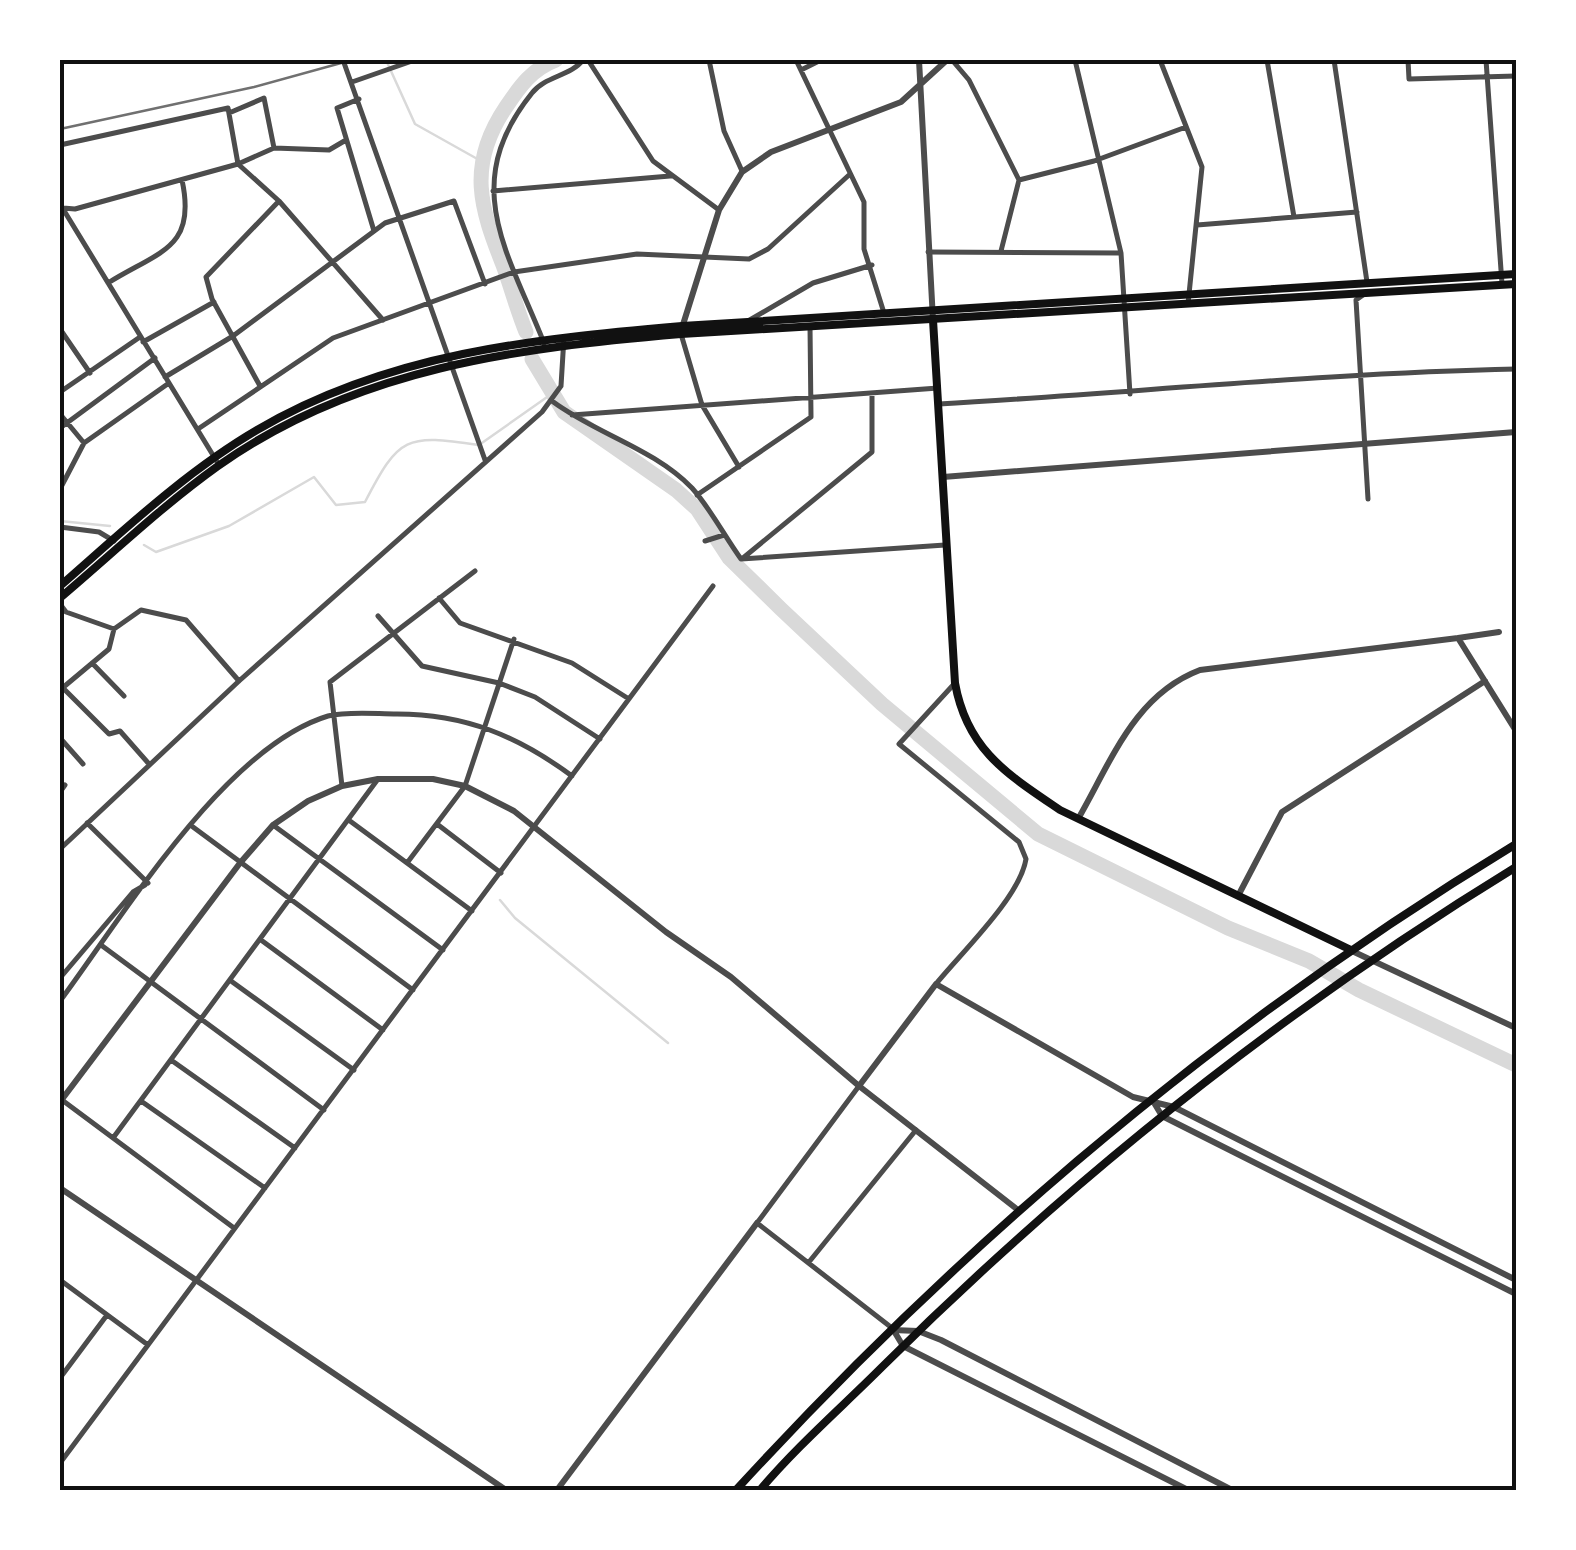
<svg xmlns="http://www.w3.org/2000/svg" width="1576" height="1550" viewBox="0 0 1576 1550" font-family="Karla,sans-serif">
<rect width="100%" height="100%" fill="#fff"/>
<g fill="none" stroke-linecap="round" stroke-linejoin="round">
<path stroke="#d9d9d9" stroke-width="2.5" d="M386,60L415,124L481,161
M60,521L110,526
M144,545L156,552L229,526L314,477L336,505L365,502C399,436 406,434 479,445L550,395
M500,900L515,918L668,1043"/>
<path stroke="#d9d9d9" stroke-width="15" d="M526,332C517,310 511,287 503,265C481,209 466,166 506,107C520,86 532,69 556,60
M532,359L564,412L676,490L697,509L729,558L781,609L882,704L1038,834L1228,928L1309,961L1359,990L1516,1065"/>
<path stroke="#4c4c4c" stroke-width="5" d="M343,60L485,460
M588,60L653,161L719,210
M709,60L724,131L742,171
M796,60L864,202V249L884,313
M952,60L969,80L1019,180L1001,251
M1075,60L1121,253L1130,394
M1160,60L1202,167L1188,304
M1267,60L1294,217
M1334,60L1367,282
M1408,60L1409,79L1516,76
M1486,60L1502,284
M801,70L821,60
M352,82L415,60
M359,99L337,108L374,231
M229,113L264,98L274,148
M60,145L228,108L238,164L279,201L383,320
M1019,180L1094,161L1186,127
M493,191L670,176
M60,204L219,465
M63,208L75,209L238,164L274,148L329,150L346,140
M1197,225L1357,212
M928,252L1120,253
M108,283C159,251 197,249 182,180
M1363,295L1356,300L1368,499
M748,321L813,283L872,265
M60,329L90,373
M681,334L702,405L739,467
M143,342L214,302
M544,343C507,250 459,184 532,93C545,76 571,76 583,60
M165,377L233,336L385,223L454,201L485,284
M260,386L212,299L206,277L279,201
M60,392L140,337
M552,401C596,434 653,448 692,488C710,508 725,537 741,559L945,545
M939,404C1132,393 1323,373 1516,369
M60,414L84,443
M572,415L938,388
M60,428L155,358
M198,429L333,338L514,272L637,254L749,259L768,249L849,175
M60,489L84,443L169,383
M697,495L811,417L810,326
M60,527L99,532L114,541
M705,541L724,535
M743,558L872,452V393
M439,598L460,623L572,663L629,699
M60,604L66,612L114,629
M378,616L422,666L499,683L535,697L600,739
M92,663L124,696
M63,688L109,734L120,731L149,764
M60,690L109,649L114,629L141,610L186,620L239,681
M60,738L83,764
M342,786L330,682L475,571
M60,792L65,785
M350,821L407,863L465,786L514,639
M87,823L148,883
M437,824L501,873
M273,825L443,950
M193,827L413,990
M60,849L239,681L542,412L561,386L564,337
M407,863L472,911
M261,940L383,1030
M101,945L324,1110
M60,978L133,892L145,885
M231,981L354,1070
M936,984C961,953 1020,897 1026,859L1019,842L899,744L955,683
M60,1001C123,916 225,747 328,716C348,711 376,714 397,714C465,714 518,736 572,776
M171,1060L295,1148
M859,1086L757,1223L892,1328
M62,1100L234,1228
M141,1101L265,1188
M113,1138L378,779
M809,1262L916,1130
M60,1280L148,1345L60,1463
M148,1345L713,586
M60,1378L107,1315"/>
<path stroke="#4c4c4c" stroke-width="6" d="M919,60L933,320
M681,331L719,210L742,172L771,152L901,102L947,60
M943,477L1516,432
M1458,638L1499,632
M1078,819C1111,762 1134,695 1200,670L1458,638L1516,731
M1238,896L1282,812L1485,681
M1352,951L1516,1028
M859,1086L936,984L1133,1097L1174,1107L1516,1280
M1153,1101L1162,1116L1516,1294
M60,1102L240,863L273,825L308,801L342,786L378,779H433L465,786L514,811L666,932L731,977L859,1086L1018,1210
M60,1188L506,1490
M893,1330L918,1331L941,1340L1232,1490
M894,1331L903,1346L1188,1490
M557,1490L757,1223"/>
<path stroke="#111" stroke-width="8" d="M933,320L955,683C967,750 1007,774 1060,810L1351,950
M736,1490C965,1240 1226,1020 1516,844
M760,1490C797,1446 842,1407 882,1367C1073,1177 1286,1008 1516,867"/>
<path stroke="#111" stroke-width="8" d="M60,586C122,532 185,472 257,430C388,353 533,339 682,326L1516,274
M60,598C112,554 162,506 218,466C356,368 517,348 681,334L1516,284"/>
<path stroke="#707070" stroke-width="2.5" d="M60,129L254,87L352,60"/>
</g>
<rect width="1576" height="1550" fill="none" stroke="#ffffff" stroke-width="125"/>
<rect x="62" y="62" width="1452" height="1426" fill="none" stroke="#111" stroke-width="4"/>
</svg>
